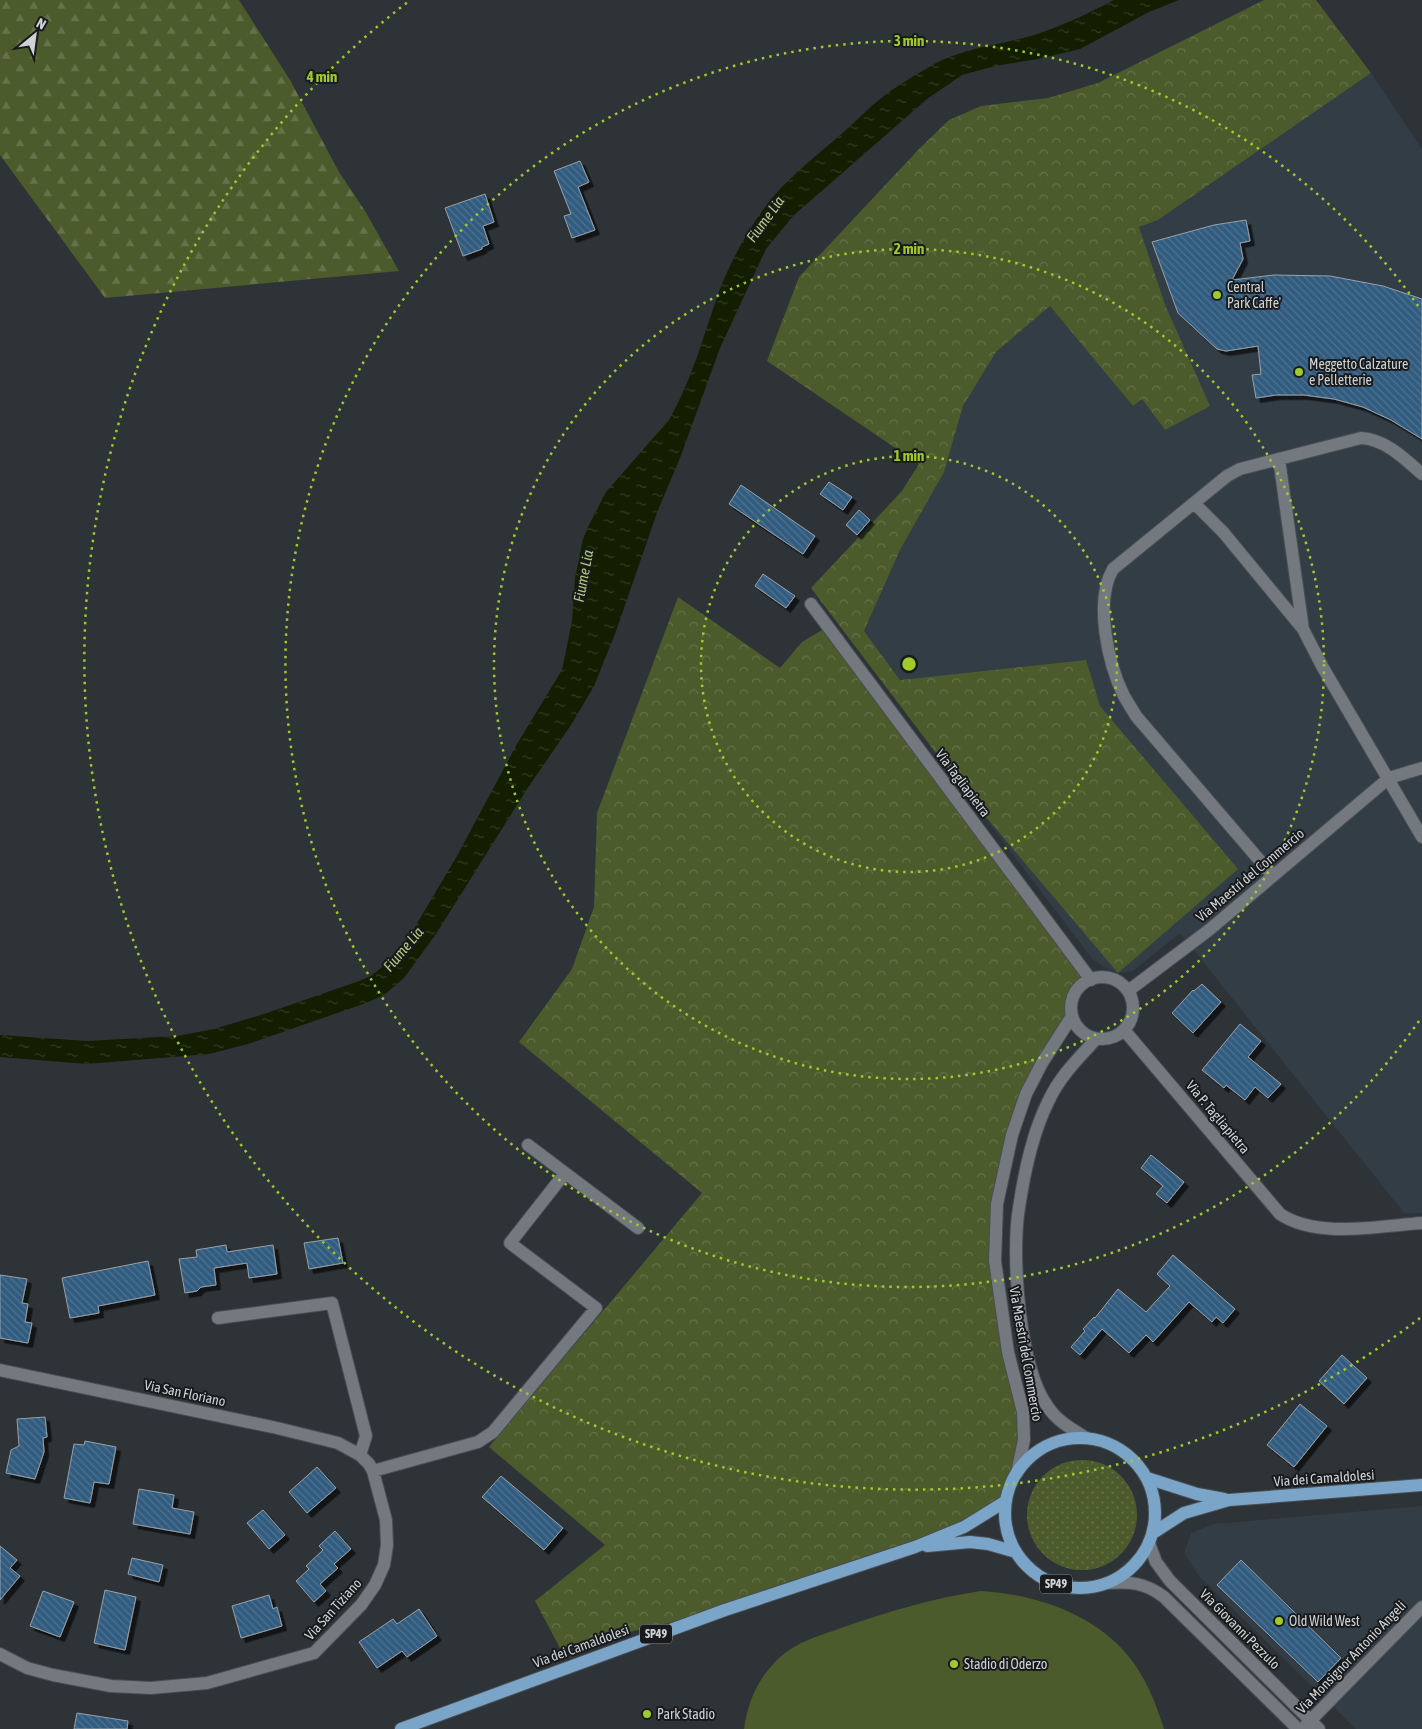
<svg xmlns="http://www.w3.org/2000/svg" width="1422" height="1729" viewBox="0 0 1422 1729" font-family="'Asap Condensed',sans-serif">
<defs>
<pattern id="grass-dots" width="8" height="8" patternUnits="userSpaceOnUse" patternTransform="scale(1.25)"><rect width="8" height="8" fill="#4c5b2c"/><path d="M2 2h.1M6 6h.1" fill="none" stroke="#65724a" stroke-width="1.8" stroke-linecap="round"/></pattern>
<pattern id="forest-firs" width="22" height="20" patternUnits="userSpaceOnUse" patternTransform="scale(1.25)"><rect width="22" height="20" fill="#4c5b2c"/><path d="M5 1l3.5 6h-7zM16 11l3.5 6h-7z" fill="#65724a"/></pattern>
<pattern id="park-crowns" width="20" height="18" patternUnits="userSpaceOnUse" patternTransform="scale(1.25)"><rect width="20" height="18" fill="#4c5b2c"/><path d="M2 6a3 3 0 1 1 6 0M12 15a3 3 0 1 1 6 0" fill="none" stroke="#65724a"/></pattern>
<pattern id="water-ripples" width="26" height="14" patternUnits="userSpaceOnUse" patternTransform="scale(1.25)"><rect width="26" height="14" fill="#131d00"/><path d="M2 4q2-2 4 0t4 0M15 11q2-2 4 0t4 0" fill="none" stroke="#343d24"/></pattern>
<pattern id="building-back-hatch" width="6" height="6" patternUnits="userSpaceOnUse" patternTransform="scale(1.25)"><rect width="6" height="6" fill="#315c7f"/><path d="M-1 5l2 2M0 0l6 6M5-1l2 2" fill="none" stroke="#4e7290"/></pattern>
<filter id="shadow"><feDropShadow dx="4.5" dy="4.5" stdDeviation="0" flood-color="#0009"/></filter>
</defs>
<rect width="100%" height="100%" fill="#2d3337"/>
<path fill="#323d46" d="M1371,73L1422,149V1213L1405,1214L1180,933L1133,971L1118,973L1104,967L1093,960L970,798L1086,660L900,680L864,631L900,550L944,472L963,406L996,352L1051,305L1133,406L1142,399L1165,430L1166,307L1139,227L1158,220Z
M1422,1506V1729H1356L1199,1576L1184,1553L1191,1533L1213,1524Z"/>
<path fill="url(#grass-dots)" d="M1027 1515a55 55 0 1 1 110 0a55 55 0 1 1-110 0Z"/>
<path fill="url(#forest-firs)" d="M0,0H239L290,80L339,172L365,211L399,271L105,298L0,155Z"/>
<path fill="url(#park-crowns)" d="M1264,0H1316L1371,73L1158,220L1139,227L1166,307L1210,406L1165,430L1142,399L1133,406L1050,306L996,352L963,406L944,472L900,550L864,631L900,680L1086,660L1100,706L1238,869L1118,973L970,798L811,588L902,491L919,464L767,361L799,277L920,148L949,120L981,106L1048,98L1098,83Z
M678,597L780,668L802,642L827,627L1086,982C1074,991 1070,1002 1072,1016L1012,1135L995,1261L1023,1412L1017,1473L1010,1487L1006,1501L985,1515L725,1610L560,1648L535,1601L605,1545L489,1447L702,1193L519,1042L572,969L594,907L597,813Z"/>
<path fill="#4c5b2c" d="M981,1591C1032,1594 1089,1612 1124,1651C1144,1673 1155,1700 1164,1729H744C748,1701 758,1678 779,1658C796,1642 819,1636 841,1628C887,1612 933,1598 981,1591Z"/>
<path fill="url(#water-ripples)" d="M1114,0H1179L1149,12L1080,49L1038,59L995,66L962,75L927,99L793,216L766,249L720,348L680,458L658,510L615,634L594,686L571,725L527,789L436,934L404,978L384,995L366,1003L248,1044L209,1054L87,1064L0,1057V1035L87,1041L177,1036L214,1029L267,1013L359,981L371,976L381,968L392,958L409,937L457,856L517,744L562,670L572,621L575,578L583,539L589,525L606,492L669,420C683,395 694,367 703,339C710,319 716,298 724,279C738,247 757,214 780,189C801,167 826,148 848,128C859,119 868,108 879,100C896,86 917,74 936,63C966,48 999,45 1031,36C1060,27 1087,14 1114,0Z"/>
<path fill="url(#building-back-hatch)" stroke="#9aa1a7" filter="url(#shadow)" d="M580,161L589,182L578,187L595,230L572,238L564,216L571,214L554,171Z
M485,194L494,222L483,226L489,244L482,247V249L463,256L445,208Z
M1246,220L1250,241L1240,243L1243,259L1232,280L1274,275L1330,276L1383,286L1422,299V439L1391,420L1363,407L1334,399L1304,395H1276L1256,398L1252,375L1261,374L1258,346L1226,351L1217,349L1178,313L1152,242L1214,225Z
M829,482L852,497L843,510L820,494Z
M741,485L815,536L803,554L729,504Z
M859,510L870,520L857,535L846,525Z
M763,574L795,596L786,608L755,586Z
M1202,984L1221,1002L1193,1033L1172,1013L1193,990L1194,991Z
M1240,1024L1261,1041L1248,1057L1281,1084L1268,1098L1255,1087L1245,1100L1226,1085L1224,1088L1202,1070Z
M1151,1155L1184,1182L1167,1203L1156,1194L1163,1186L1141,1168Z
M338,1238L343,1263L309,1269L304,1243Z
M226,1245L227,1252L273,1245L277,1274L249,1278L247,1263L214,1268L216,1285L201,1287L197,1291L185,1293L179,1259L197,1257L196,1250Z
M1173,1255L1235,1309L1223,1323L1216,1317L1212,1322L1189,1302L1153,1342L1146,1335L1129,1353L1102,1329L1080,1355L1071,1347L1085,1331L1083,1329L1094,1317L1095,1318L1118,1289L1146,1312L1170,1286L1157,1274Z
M148,1261L155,1295L98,1306L99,1313L70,1318L62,1278Z
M0,1275L27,1279L22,1303L28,1304L25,1322L32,1323L28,1343L0,1338Z
M1342,1355L1367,1378L1344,1404L1319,1381Z
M1300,1404L1327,1426L1294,1467L1267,1445Z
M45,1417L47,1437L43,1438L44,1452L35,1479L6,1473L11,1450L19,1446L17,1419Z
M85,1441L116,1447L109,1484L94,1482L90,1503L64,1498L74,1444L84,1445Z
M317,1467L336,1488L307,1513L289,1492Z
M501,1476L563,1528L544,1550L482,1497Z
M139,1489L174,1495L172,1508L194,1512L190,1534L133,1524Z
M263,1510L285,1535L269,1549L247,1523Z
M335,1531L351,1549L334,1564L338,1568L320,1584L326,1591L314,1602L296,1581L309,1569L306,1566L323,1550L319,1546Z
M0,1546L17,1560L10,1568L20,1576L0,1600Z
M132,1558L163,1565L159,1582L128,1574Z
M1241,1560L1341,1658L1318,1682L1217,1585Z
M105,1590L136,1597L125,1650L94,1643Z
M43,1591L74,1602L60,1637L30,1626Z
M269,1595L273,1609L277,1607L282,1626L241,1638L232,1606Z
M419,1609L437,1636L407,1657L402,1651L377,1668L359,1642L393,1619L397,1624Z
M77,1713L128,1721L127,1729H74Z"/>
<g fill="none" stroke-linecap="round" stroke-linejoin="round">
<g stroke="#494e52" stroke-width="14">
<path id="minor" d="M1279,459L1303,629
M1194,503L1223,532L1303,629L1322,666L1422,837
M811,604L1091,980
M1273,876L1136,716C1132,709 1128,703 1124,696C1108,664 1094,601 1113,569L1227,476L1240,469L1361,438C1385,439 1405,459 1422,474
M1071 1008a31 31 0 1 1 62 0a31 31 0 1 1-62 0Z
M1128,991L1209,930L1389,778L1422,768
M1124,1030L1280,1214C1317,1239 1379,1226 1422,1223
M528,1145L638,1228
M0,1370L277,1428L338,1443L360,1455
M1086,1438C1072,1429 1057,1421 1048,1407C1019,1369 1011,1254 1019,1208C1024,1174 1033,1132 1048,1102C1060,1076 1077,1060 1096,1039
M373,1471L478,1442L493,1432L596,1308L510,1243L565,1173
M1017,1473L1024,1440L1023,1412L1008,1352L995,1261L997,1204L1012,1135L1026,1094L1042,1063L1072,1016
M1149,1543L1156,1562L1170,1581L1319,1729
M1107,1583C1129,1581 1146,1583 1164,1597L1298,1729
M0,1654L27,1668L53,1675L111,1686L151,1688L207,1683L314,1653L361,1605L375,1585L384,1565L387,1545L386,1520L373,1471L369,1464L360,1455L366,1436L332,1303L218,1318
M1306,1725L1422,1607"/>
</g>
<g stroke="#494e52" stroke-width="14">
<path id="major" d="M1005 1513a75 75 0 1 1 150 0a75 75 0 1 1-150 0Z
M1147,1478L1197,1494L1224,1499
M1153,1533L1184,1513L1229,1500L1422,1485
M927,1546L970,1542L988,1544L1016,1552
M401,1729L725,1610L915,1547L964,1527L1006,1501"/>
</g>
<use href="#minor" stroke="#73797f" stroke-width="12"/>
<use href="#major" stroke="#7ba5c8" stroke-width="12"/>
</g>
<g fill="none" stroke="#9fca2c" stroke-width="2.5" stroke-dasharray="2.5 5">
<circle cx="909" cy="664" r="208"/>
<circle cx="909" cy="664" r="415"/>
<path d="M1419 1021A623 623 0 1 1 1419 307"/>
<path d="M1420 1318A830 830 0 1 1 409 1"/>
</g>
<g fill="#9fca2c" stroke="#181a1c" stroke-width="2">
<circle cx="1217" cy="295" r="5"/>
<circle cx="1299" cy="372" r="5"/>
<circle cx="1279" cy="1621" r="5"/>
<circle cx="954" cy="1664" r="5"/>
<circle cx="647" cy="1714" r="5"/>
</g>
<g text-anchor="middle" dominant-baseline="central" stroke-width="4" stroke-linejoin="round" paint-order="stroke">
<g fill="#181a1c" stroke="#989c9e" stroke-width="1">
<rect x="1040" y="1574.5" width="32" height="19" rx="4"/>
<rect x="640" y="1624.5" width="32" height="19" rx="4"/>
</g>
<g font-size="12" font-weight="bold" fill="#cfd3d6">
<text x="1056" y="1584">SP49</text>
<text x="656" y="1634">SP49</text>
</g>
<g font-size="14" fill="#cfd3d6" stroke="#181a1c" text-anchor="start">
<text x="1227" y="287">Central<tspan x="1227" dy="16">Park Caffe'</tspan></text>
<text x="1309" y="364">Meggetto Calzature<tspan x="1309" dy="16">e Pelletterie</tspan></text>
<text x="1289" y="1621">Old Wild West</text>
<text x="964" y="1664">Stadio di Oderzo</text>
<text x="657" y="1714">Park Stadio</text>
</g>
<g font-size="14" fill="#cfd3d6" stroke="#181a1c">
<text transform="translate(963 783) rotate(53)">Via Tagliapietra</text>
<text transform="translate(1250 875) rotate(-40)">Via Maestri del Commercio</text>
<text transform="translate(1218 1117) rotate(50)">Via P. Tagliapietra</text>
<text transform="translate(1026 1354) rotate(80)">Via Maestri del Commercio</text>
<text transform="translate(185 1393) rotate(12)">Via San Floriano</text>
<text transform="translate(1324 1478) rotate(-4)">Via dei Camaldolesi</text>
<text transform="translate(333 1609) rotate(-48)">Via San Tiziano</text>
<text transform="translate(1240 1629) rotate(45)">Via Giovanni Pezzulo</text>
<text transform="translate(581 1646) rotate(-20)">Via dei Camaldolesi</text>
<text transform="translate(1351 1657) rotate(-46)">Via Monsignor Antonio Angeli</text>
</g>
<g font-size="15" font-style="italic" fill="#b2cc7f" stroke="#181a1c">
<text transform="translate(765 219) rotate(-54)">Fiume Lia</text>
<text transform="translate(583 576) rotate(-79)">Fiume Lia</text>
<text transform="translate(403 949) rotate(-50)">Fiume Lia</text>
</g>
</g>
<circle cx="909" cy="664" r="8" fill="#9fca2c" stroke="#181a1c" stroke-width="2.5"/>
<g font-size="15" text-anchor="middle" font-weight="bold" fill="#9fca2c" stroke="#181a1c" stroke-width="4" stroke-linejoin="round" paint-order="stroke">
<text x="909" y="46">3 min</text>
<text x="322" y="82">4 min</text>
<text x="909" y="254">2 min</text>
<text x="909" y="461">1 min</text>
</g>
<g transform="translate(35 35) rotate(29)" stroke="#181a1c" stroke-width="4" paint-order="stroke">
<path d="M0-4L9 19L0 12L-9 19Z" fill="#cfd3d6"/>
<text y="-8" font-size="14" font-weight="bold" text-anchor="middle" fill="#cfd3d6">N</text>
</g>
</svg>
